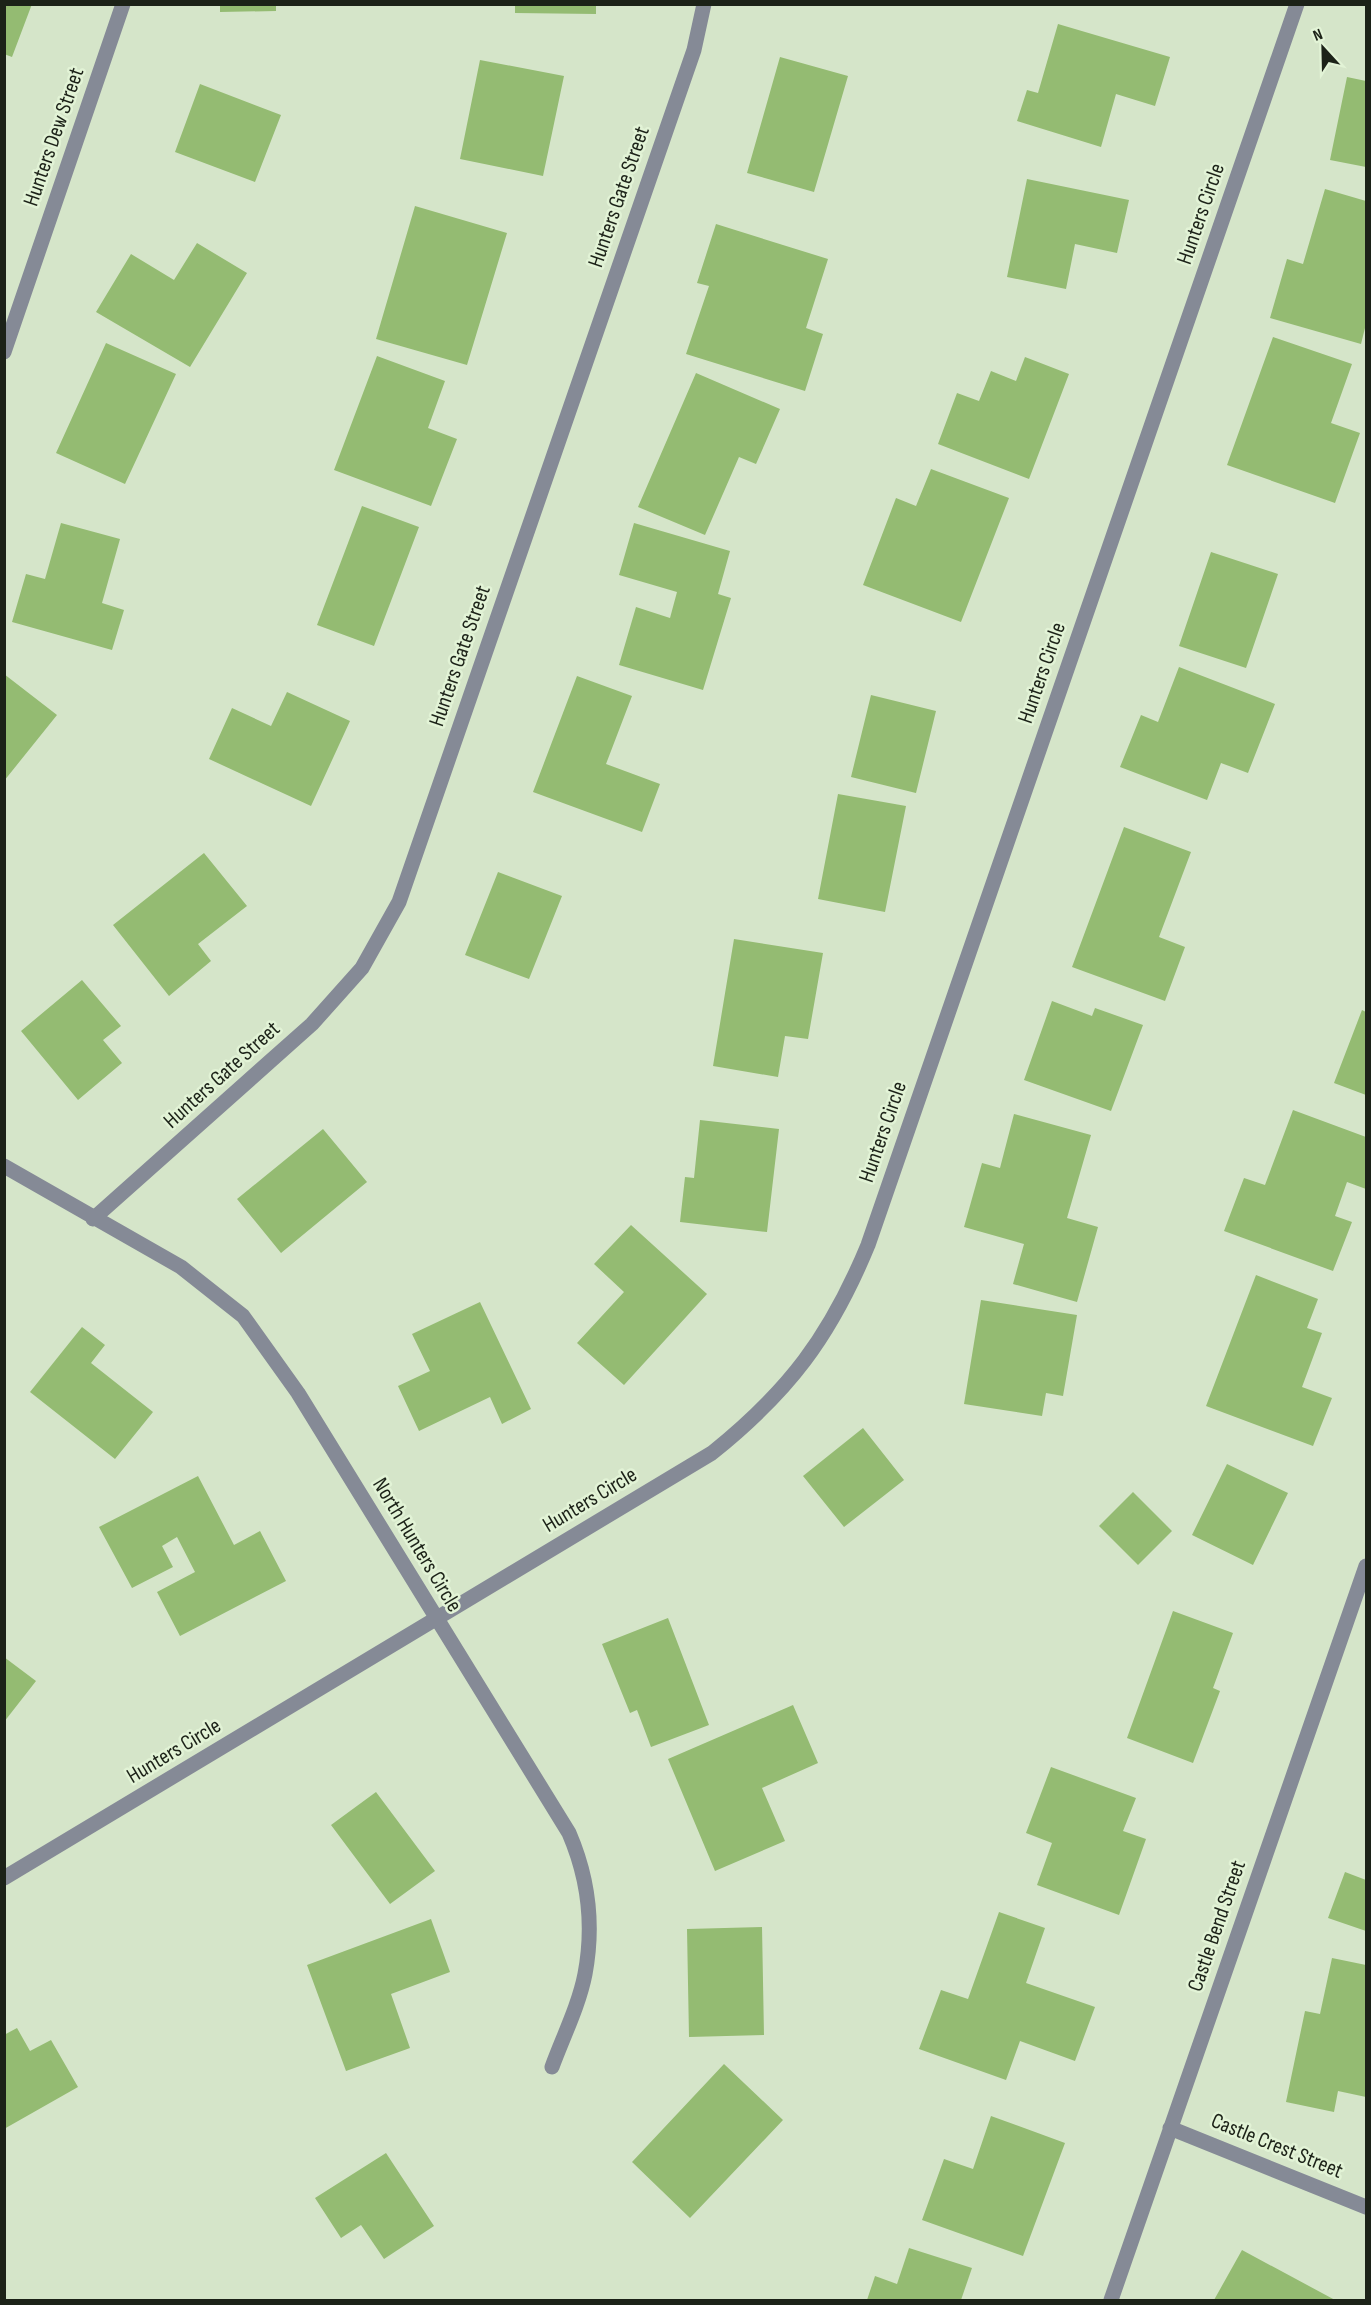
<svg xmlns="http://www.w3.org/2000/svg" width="1371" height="2305" viewBox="0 0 1371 2305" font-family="'Sofia Sans Condensed',sans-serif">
<rect width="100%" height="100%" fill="#d5e5c9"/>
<path fill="#94bb72" d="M4,4H32L12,57L4,54Z
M220,4H276V11L220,12Z
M515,4H596V14L515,13Z
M1058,24L1170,57L1155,106L1116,94L1101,147L1017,121L1027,90L1038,93Z
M780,57L848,76L814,192L747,173Z
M480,60L564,76L543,176L460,159Z
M1347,77L1366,81V167L1330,160Z
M200,84L281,115L255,182L175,152Z
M1027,179L1129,200L1117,253L1075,244L1066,289L1007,277Z
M1325,189L1366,201V324L1361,344L1270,318L1287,259L1303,264Z
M415,206L507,233L467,365L376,339Z
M716,224L828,259L806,328L823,334L805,391L686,354L709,286L697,283Z
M197,243L247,273L190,367L96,312L131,254L174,280Z
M1273,337L1352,364L1331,423L1360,433L1335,503L1227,465Z
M106,343L176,374L125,484L56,453Z
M377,356L445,381L428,428L457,439L431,506L334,470Z
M1025,357L1069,374L1029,479L938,444L957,393L979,401L991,371L1016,381Z
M696,373L780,409L756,464L739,457L705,535L638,507Z
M931,469L1009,498L961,622L863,585L896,498L916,506Z
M362,506L419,527L374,646L317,625Z
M61,523L120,539L102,603L124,610L112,650L12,622L26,574L45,579Z
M634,523L730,551L718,594L731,598L703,690L619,665L636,607L670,618L677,592L619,575Z
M1211,552L1278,574L1246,668L1179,646Z
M1179,667L1275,704L1248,773L1221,763L1207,800L1120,767L1141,715L1158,722Z
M4,674L57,715L4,781Z
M577,676L632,696L606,764L660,784L642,832L533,792Z
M287,692L350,721L311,806L209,759L232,708L271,726Z
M871,695L936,711L916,793L851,777Z
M838,794L906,806L885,912L818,899Z
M1124,827L1191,852L1159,937L1185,947L1165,1001L1072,967Z
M204,853L247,906L198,944L211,961L169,996L113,925Z
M498,872L562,896L529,979L465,955Z
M734,939L823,953L808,1039L785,1036L778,1077L713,1066Z
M82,980L121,1026L103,1040L122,1063L78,1100L21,1031Z
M1052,1001L1092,1016L1095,1008L1143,1025L1111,1111L1024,1080Z
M1362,1010L1366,1012V1095L1334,1083Z
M1293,1110L1366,1137V1189L1347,1182L1335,1216L1352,1222L1333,1271L1224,1231L1244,1178L1265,1185Z
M1014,1114L1091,1135L1067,1218L1098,1227L1077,1302L1013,1284L1024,1244L964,1227L982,1163L1000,1168Z
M700,1120L779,1129L767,1232L680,1222L685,1177L694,1178Z
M323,1129L367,1182L281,1253L237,1199Z
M631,1225L707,1294L624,1385L577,1343L624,1292L594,1264Z
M1256,1275L1318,1299L1307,1328L1322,1333L1302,1387L1332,1398L1313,1446L1206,1406Z
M981,1300L1077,1315L1063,1396L1046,1393L1042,1416L964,1404Z
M480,1302L531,1409L502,1424L490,1397L419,1431L398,1386L430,1371L412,1334Z
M82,1327L105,1345L91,1363L153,1412L115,1459L30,1392Z
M863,1428L904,1480L844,1527L803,1476Z
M1227,1464L1288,1493L1253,1565L1192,1535Z
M198,1476L234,1545L260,1531L286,1581L180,1636L157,1592L195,1572L177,1537L162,1546L173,1567L132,1588L99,1527Z
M1133,1492L1172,1531L1138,1565L1099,1526Z
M1173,1611L1233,1633L1213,1688L1220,1691L1193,1763L1127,1738Z
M668,1618L709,1725L651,1747L637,1710L630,1713L602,1644Z
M4,1657L36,1681L4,1722Z
M793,1705L818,1763L762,1788L785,1841L715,1871L668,1759Z
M1051,1767L1136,1798L1123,1831L1146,1839L1119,1915L1037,1885L1052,1843L1026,1833Z
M376,1792L435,1871L390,1904L331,1825Z
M1345,1872L1366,1880V1931L1328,1918Z
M999,1912L1045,1928L1026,1983L1095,2007L1075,2061L1020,2041L1006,2080L919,2049L941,1990L968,1999Z
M431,1919L450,1972L391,1994L410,2048L346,2071L307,1965Z
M762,1927L764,2035L689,2037L687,1929Z
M1332,1958L1366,1965V2097L1338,2091L1334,2112L1286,2102L1305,2011L1320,2014Z
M17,2028L30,2051L51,2040L78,2087L4,2129V2035Z
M724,2064L783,2120L690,2218L632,2162Z
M991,2116L1065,2143L1023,2256L922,2220L944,2159L973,2169Z
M386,2153L434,2226L384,2259L361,2225L341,2238L315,2198Z
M909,2248L972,2268L961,2300H867L875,2276L897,2284Z
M1242,2250L1335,2300H1214Z"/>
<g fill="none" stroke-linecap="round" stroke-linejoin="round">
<path stroke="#858a96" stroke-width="15" d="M4,352L123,4
M4,1166L181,1267L243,1316L298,1393L569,1833C588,1877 594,1926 585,1974C579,2005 563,2037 552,2067
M93,1219L312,1024L362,968L399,902L694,50L704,4
M4,1878L712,1453C789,1391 830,1337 868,1245L1297,4
M1170,2128L1366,2207
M1111,2300L1366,1566"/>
</g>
<g text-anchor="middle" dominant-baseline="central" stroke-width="5" stroke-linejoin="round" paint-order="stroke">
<g font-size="22" fill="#1c2218" stroke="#e2f3d6">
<text transform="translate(54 137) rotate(-71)">Hunters Dew Street</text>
<text transform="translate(619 197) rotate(-71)">Hunters Gate Street</text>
<text transform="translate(1201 214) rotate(-71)">Hunters Circle</text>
<text transform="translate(460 656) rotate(-71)">Hunters Gate Street</text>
<text transform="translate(1042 673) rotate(-71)">Hunters Circle</text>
<text transform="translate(222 1075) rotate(-42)">Hunters Gate Street</text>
<text transform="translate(883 1132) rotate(-71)">Hunters Circle</text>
<text transform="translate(590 1500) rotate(-31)">Hunters Circle</text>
<text transform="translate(417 1545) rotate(59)">North Hunters Circle</text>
<text transform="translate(174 1751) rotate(-31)">Hunters Circle</text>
<text transform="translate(1217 1926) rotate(-71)">Castle Bend Street</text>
<text transform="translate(1277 2146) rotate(22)">Castle Crest Street</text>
</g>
</g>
<rect width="1371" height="2305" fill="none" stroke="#1c2218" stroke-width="12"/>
<g transform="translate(1323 48) rotate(338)" stroke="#e2f3d6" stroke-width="4.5" paint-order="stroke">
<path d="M0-4.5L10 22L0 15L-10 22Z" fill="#1c2218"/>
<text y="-9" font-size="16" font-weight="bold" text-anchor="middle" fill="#1c2218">N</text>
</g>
</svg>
